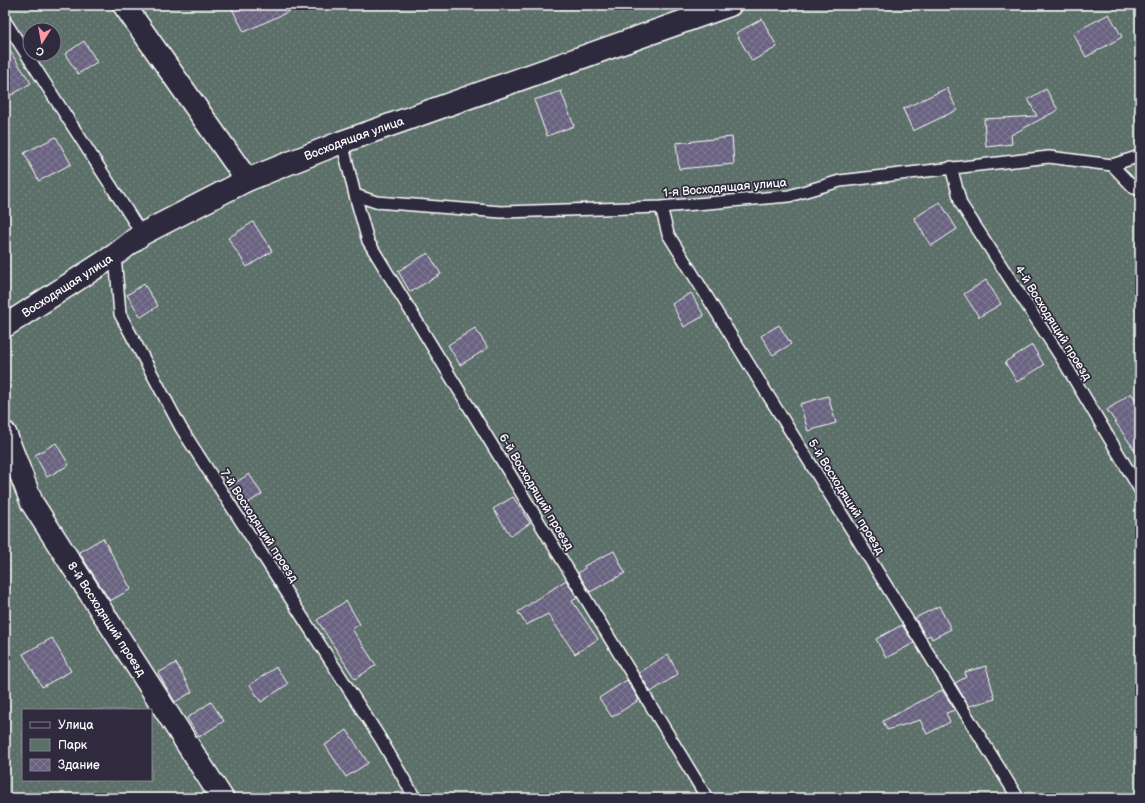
<svg xmlns="http://www.w3.org/2000/svg" width="1145" height="803" viewBox="0 0 1145 803" font-family="'Balsamiq Sans',sans-serif">
<defs>
<pattern id="green-dots" width="8" height="8" patternUnits="userSpaceOnUse"><rect width="8" height="8" fill="#5b7069"/><path d="M2 2h.1M6 6h.1" fill="none" stroke="#748580" stroke-width="1.8" stroke-linecap="round"/></pattern>
<pattern id="building-cross-hatch" width="8" height="8" patternUnits="userSpaceOnUse"><rect width="8" height="8" fill="#696381"/><path d="M0 0l8 8M0 8l8-8" fill="none" stroke="#807a94"/></pattern>
</defs>
<rect width="100%" height="100%" fill="#2f2a3d"/>
<filter id="ink" filterUnits="userSpaceOnUse"><feTurbulence type="fractalNoise" baseFrequency=".025" numOctaves="2"/><feDisplacementMap in="SourceGraphic" scale="8" xChannelSelector="R" yChannelSelector="G"/><feConvolveMatrix kernelMatrix="1 2 1 2 8 2 1 2 1" color-interpolation-filters="sRGB"/></filter>
<g filter="url(#ink)">
<path fill="url(#green-dots)" stroke="#adb8b4" fill-rule="evenodd" d="M5,5H1140V798H5ZM30,30H54V54H30ZM23,710H151V780H23Z"/>
<path fill="url(#building-cross-hatch)" stroke="#fff" d="M230,5H303L244,32Z
M1109,14L1122,37L1086,57L1073,33Z
M762,19L777,47L752,61L736,33Z
M84,41L97,62L78,74L65,54Z
M5,44L31,83L5,99Z
M947,88L957,110L913,131L903,109Z
M1046,89L1058,110L1011,135L1012,144L986,147L984,119L1037,116L1028,99Z
M561,91L574,126L547,136L534,100Z
M56,137L71,164L39,181L24,153Z
M732,137L734,164L679,169L676,143Z
M940,202L957,229L931,246L914,218Z
M253,222L272,251L247,267L228,238Z
M428,253L441,274L410,292L398,271Z
M986,280L1001,304L979,317L964,294Z
M144,284L158,306L141,317L127,295Z
M691,293L704,316L684,327L672,304Z
M779,325L791,344L773,355L761,336Z
M475,328L488,348L460,365L448,345Z
M1032,345L1044,365L1017,382L1005,362Z
M1131,393L1140,406V458L1107,410Z
M828,396L836,423L808,431L800,404Z
M56,443L69,465L47,477L35,455Z
M249,474L262,494L243,506L230,486Z
M513,497L530,523L511,536L493,509Z
M103,538L131,589L110,601L79,552Z
M614,551L625,573L590,592L578,573L585,568L584,566Z
M566,580L577,598L572,601L598,639L575,654L548,614L526,625L518,612Z
M346,601L360,624L352,629L376,665L355,679L317,620Z
M939,606L951,629L932,639L930,635L926,637L915,618Z
M902,625L914,643L886,658L876,639Z
M52,638L71,671L42,687L23,654Z
M668,654L678,674L651,692L639,673Z
M176,663L192,692L175,702L158,673Z
M986,666L995,699L969,706L955,683L966,677L965,672Z
M276,667L288,684L261,702L250,685Z
M627,680L639,700L612,717L599,698Z
M942,690L955,710L946,713L950,722L927,734L920,720L887,730L883,721Z
M211,702L224,721L199,737L187,718Z
M347,730L368,763L346,777L325,745Z"/>
<g fill="none" stroke-linecap="round" stroke-linejoin="round">
<g stroke="#fff" stroke-width="14">
<path id="service" d="M5,21L142,234
M342,142L355,195L376,202L501,212L661,207L789,196L840,181L1049,157L1112,165L1134,188L1140,189
M1112,165L1140,156
M951,167L961,204L1064,362L1140,490
M355,195L368,241L707,798
M661,207L668,234L1018,798
M115,255L120,314L181,428L380,738L415,798"/>
</g>
<g stroke="#fff" stroke-width="25">
<g id="minor">
<path d="M124,5L247,180"/>
<path id="s1" d="M5,326L115,255L142,234L247,180L342,142L730,5"/>
<path id="s2" d="M5,433L32,503L222,798"/>
</g>
</g>
<use href="#service" stroke="#2f2a3d" stroke-width="11"/>
<use href="#minor" stroke="#2f2a3d" stroke-width="22"/>
</g>
</g>
<g text-anchor="middle" dominant-baseline="central" stroke-width="3.5" stroke-linejoin="round" paint-order="stroke">
<g font-size="12" fill="#fff" stroke="#2f2a3d">
<text stroke="none"><textPath href="#s1" startOffset="398">Восходящая улица</textPath></text>
<text transform="translate(725 188) rotate(-5)">1-я Восходящая улица</text>
<text stroke="none"><textPath href="#s1" startOffset="74">Восходящая улица</textPath></text>
<text transform="translate(1053 323) rotate(58)">4-й Восходящий проезд</text>
<text transform="translate(536 492) rotate(59)">6-й Восходящий проезд</text>
<text transform="translate(846 497) rotate(58)">5-й Восходящий проезд</text>
<text transform="translate(259 526) rotate(57)">7-й Восходящий проезд</text>
<text stroke="none"><textPath href="#s2" startOffset="213">8-й Восходящий проезд</textPath></text>
</g>
</g>
<rect width="1145" height="803" fill="none" stroke="#2f2a3d" stroke-width="20"/>
<rect x="10" y="10" width="1125" height="783" fill="none" stroke="#fff" stroke-width="1.5" filter="url(#ink)"/>
<rect x="22" y="709" width="130" height="72" fill="#2f2a3d" stroke="#827f8b"/>
<rect x="30" y="722" width="20" height="6" fill="#2f2a3d" stroke="#827f8b"/>
<text x="58" y="729" font-size="12" fill="#ffffff">Улица</text>
<rect x="30" y="739" width="20" height="12" fill="#5b7069" stroke="#827f8b"/>
<text x="58" y="749" font-size="12" fill="#ffffff">Парк</text>
<rect x="30" y="759" width="20" height="12" fill="url(#building-cross-hatch)" stroke="#827f8b"/>
<text x="58" y="769" font-size="12" fill="#ffffff">Здание</text>
<g transform="translate(42 42) rotate(191)"><circle r="19" fill="#2f2a3d" stroke="#827f8b"/>
<path d="M0-3L7 15L0 10L-7 15Z" fill="#ff9aa2"/>
<text y="-6" font-size="11" font-weight="bold" text-anchor="middle" fill="#ffffff">С</text>
</g>
</svg>
